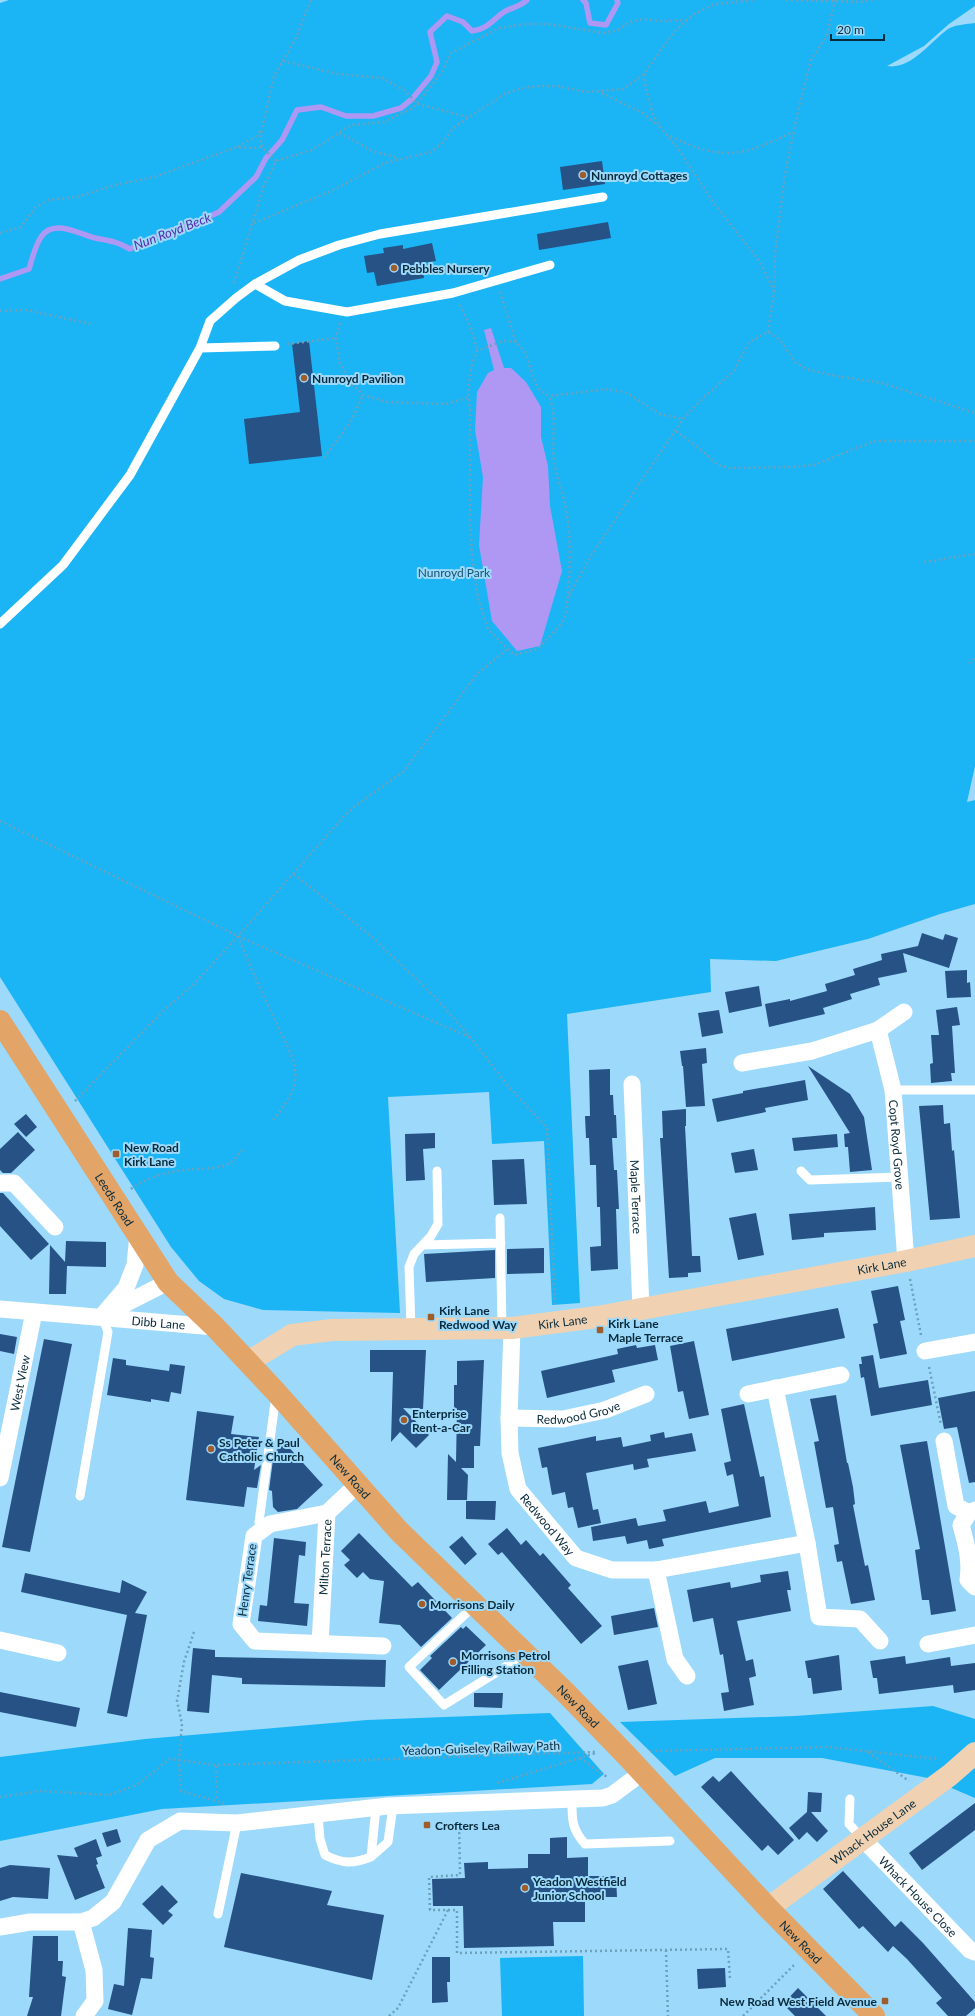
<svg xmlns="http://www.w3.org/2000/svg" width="975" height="2016" viewBox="0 0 975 2016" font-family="Lato,sans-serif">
<rect width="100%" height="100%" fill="#9cd9fb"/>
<path fill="#1bb5f5" d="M9,0H975V6L949,24L924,46L887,66C911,70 930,42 948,29C954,25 967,24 975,23V766L967,802L975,800V904L940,914L868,939L776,961L710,959L711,992L567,1014L580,1303L552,1305L544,1141L492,1144L489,1092L388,1097L400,1313L263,1310L224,1299L199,1281L171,1247L0,977V3Z
M933,1706L975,1719V1798L928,1778L822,1758H715L675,1776L620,1722L795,1716Z
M550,1713L604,1774L592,1784L162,1809L0,1841V1757L145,1739L367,1720Z
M583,1956L584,2016H502L500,1958Z"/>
<path fill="#ae98f3" d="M491,328L504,368H511L526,382L541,407V437L548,466L550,506L562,571L540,646L517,651L492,621L479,545L483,477L475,430L477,392L488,373L494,370L484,330Z"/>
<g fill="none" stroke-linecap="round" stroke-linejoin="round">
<path stroke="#ae98f3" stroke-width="5.5" d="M583,0L586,3L590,23L606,25L618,3L617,0
M0,279L29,269C32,259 35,246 41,237C53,218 79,234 95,238C111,241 115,241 130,249L166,232L193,224L219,212L256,177L266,158L282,140L297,110L321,107L346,116H373L401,108L412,99L431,76L437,62L430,32L447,16L463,22L472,31C488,29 492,20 504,12C512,7 520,7 527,0"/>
</g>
<path fill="#265285" d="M602,161L605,184L563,190L560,167Z
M608,222L611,238L539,250L537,234Z
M432,243L436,261L422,263L424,278L377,286L374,272L367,273L364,256L384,253L383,248L403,245V249Z
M309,341L322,456L249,464L244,419L300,412L292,344Z
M922,933L943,940L945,934L958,938L949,968L903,953L907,972L878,978L880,985L850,994L852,999L823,1008L825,1014L769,1027L765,1004L790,999V1001L827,991L825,984L855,975L853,969L882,960L881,954L918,946Z
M967,970V983L970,982L971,997L947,998L945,971Z
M759,986L762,1006L729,1013L725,992Z
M957,1007L960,1025L952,1026L955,1073H951L952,1081L931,1083L930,1064L933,1063L931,1035H939L936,1010Z
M719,1010L723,1033L702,1037L698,1013Z
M706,1048L707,1063L702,1064L705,1106L686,1107L683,1066H682L680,1051Z
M808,1066L850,1094L864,1117L872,1170L850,1172L848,1147H845L844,1134L850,1133Z
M610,1069V1095H613L614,1115H616L617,1138H612L614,1170H617L619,1209H616L618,1269L591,1271L590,1247L601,1246L600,1207H597L596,1165H590L589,1138H586L585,1116H590L589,1070Z
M805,1080L808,1100L765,1108L766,1112L717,1122L712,1099L743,1093V1091Z
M943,1105L944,1124L950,1123L952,1151L954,1150L960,1218L930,1220L919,1106Z
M686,1109V1126H685L692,1256H700L701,1272L688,1273V1277L669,1278L660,1138H663L662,1111Z
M26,1114L37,1127L26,1137L14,1124Z
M18,1132L35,1150L11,1173H3L0,1170V1149Z
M435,1133V1148L423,1149L425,1180L406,1181L405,1134Z
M837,1134L838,1147L794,1151L792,1138Z
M754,1149L758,1170L735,1173L731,1153Z
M524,1159L527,1204L494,1205L492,1160Z
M0,1193H3L49,1244L31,1260L0,1226Z
M875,1207L876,1230L824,1233V1237L792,1240L789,1214Z
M756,1213L764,1255L738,1260L729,1218Z
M66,1241L106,1242V1267L67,1266L66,1294H49L50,1245L65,1262Z
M544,1248V1273L507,1274V1249Z
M495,1250V1278L426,1282L424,1254Z
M898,1286L905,1320L900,1321L907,1354L880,1359L873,1324L878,1323L871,1291Z
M838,1308L845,1338L732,1361L726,1329Z
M0,1334L17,1337L14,1354L0,1351Z
M44,1339L72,1344L30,1552L2,1547Z
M694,1341L709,1415L689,1419L683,1391L678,1392L670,1346Z
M636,1345L637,1348L655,1345L658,1360L612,1370L615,1382L547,1398L541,1371L618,1354L617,1349Z
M370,1350H426L423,1409L403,1408L429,1435L416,1448L400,1432L391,1442L393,1372H370Z
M873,1355L879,1388L928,1380L932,1405L871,1416L864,1377L861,1378L859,1364H862L861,1357Z
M113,1358L126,1360V1365L169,1371L170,1364L185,1366L181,1394L171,1392L169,1402L151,1399V1402L107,1395Z
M484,1360L480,1446H474V1468H461L468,1475L467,1500H447L448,1454L456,1462L457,1408L454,1410V1385H457V1361Z
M975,1391V1482L969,1483L957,1427L944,1429L938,1398Z
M836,1395L847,1463H848L853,1487L855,1504L853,1505L860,1541L865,1566L868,1565L875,1600L851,1604L842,1561L837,1562L834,1545L839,1544L833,1507L826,1508L814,1442L819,1441L810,1399Z
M744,1404L760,1477L764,1476L771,1517L662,1539L664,1546L649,1549L647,1540L627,1544L625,1536L593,1541L591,1527L636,1518L638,1526L666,1521L663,1510L706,1501L709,1513L739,1506L733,1474L727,1476L724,1463L731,1461L721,1409Z
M197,1411L234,1416L231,1434L259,1437L254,1470L261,1465L257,1488L247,1487L244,1507L186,1500Z
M664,1432L665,1438L692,1433L696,1451L647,1459L649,1467L634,1470L633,1464L586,1473L593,1510L598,1509L601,1523L578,1528L573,1507L568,1508L565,1492L552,1495L547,1467L542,1468L538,1448L596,1436V1441L621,1437L623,1447L651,1441L650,1435Z
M927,1441L956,1611L931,1615L929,1600H922L915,1550L920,1549L900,1445Z
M285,1443L323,1485L297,1509L278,1512L273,1507L272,1491L269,1490L274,1452Z
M466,1501H496L495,1520L466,1519Z
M507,1528L521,1545L526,1540L540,1556L543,1553L571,1585L568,1588L602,1626L581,1644L502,1552L498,1555L488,1544Z
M359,1533L412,1587L418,1582L452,1618L421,1647L400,1625L379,1623L384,1581L370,1579L363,1572L357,1578L344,1565L350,1560L341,1551Z
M462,1536L477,1554L465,1565L449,1547Z
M274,1538L306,1542L305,1556L299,1555L294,1603L309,1604L307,1626L258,1621L260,1605L267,1606Z
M788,1571L791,1590H787L791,1611L737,1621L746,1661L753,1659L756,1676L749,1678L754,1705L724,1711L721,1693L729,1692L723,1654L720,1655L713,1618L693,1622L687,1590L730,1582L731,1588L761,1582L760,1575Z
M25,1573L120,1593L122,1580L147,1592L135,1613L147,1615L127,1717L107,1713L127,1615L21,1592Z
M654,1608L658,1627L614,1635L611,1616Z
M466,1626L486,1645L439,1690L420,1670L432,1658L430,1656L461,1627L463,1629Z
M193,1648L215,1650V1657L386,1660L385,1687L242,1684V1678L212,1675L209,1713L187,1711Z
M839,1655L842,1690L813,1694L811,1678H808L805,1661Z
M905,1656L906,1664L950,1657L951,1666L975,1663V1690L954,1693L953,1685L879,1694L877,1678H873L870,1661Z
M648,1660L657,1704L628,1710L618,1666Z
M0,1692L80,1708L76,1727L0,1712Z
M474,1693H503L502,1708L474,1707Z
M731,1771L794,1840L778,1855L768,1845L762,1851L701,1787L713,1776L719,1782Z
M808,1792L822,1793L821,1812H811L828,1831L817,1842L807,1832L799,1840L789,1828L807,1812Z
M975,1803V1830L922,1870L909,1853Z
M117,1829L121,1842L107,1847L102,1833Z
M567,1837V1858L588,1857V1876H616L617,1897H585V1922H553L554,1946L464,1948L463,1906H433L432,1879L465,1878L464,1863L488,1862V1869L528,1868V1854H550V1838Z
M96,1839L102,1856L96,1858L98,1864L96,1865L105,1888L75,1900L57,1855L78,1857L74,1848Z
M10,1865L50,1868L48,1899L13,1897L0,1901V1868Z
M843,1871L895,1927L901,1921L923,1943L975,2002V2008L966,2016H948L936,2003L942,1998L907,1959L893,1946L888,1952L863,1926L859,1929L823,1889Z
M241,1873L332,1891L327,1905L384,1915L372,1980L224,1947Z
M162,1885L178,1902L168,1911L173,1915L163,1925L142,1904Z
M128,1928L152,1930L150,1957L154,1958L152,1979L141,1978L132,2015L108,2009L114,1984L124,1986Z
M33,1936H58V1961H63L62,1976L66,1977L61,2016H27L33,1997H29Z
M432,1957H450V1982H447L448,2002L432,2003Z
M725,1968L726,1987L698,1989L697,1969Z
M798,1988L826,2016H795L783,2004Z"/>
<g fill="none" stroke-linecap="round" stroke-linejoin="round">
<path stroke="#6ca1bd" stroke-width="2.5" stroke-dasharray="2 3" stroke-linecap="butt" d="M786,0L860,2L873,0
M283,61L338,74L383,78L405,91L418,104L467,117
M644,74L646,89L653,114L660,127L679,150L713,202L760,262L774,291
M597,91L643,113L658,126
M339,133L375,152L399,158
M670,136C722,162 742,156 793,132
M238,147L256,136L261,131
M276,161L262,147L260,138L262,129L274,76L296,38L311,0
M254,223L329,192L385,163L431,152L444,141L453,128L504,94L522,88L540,86H557L586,92L623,89L643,75L674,32L694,14L715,4L756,0
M0,233L21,227L35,208L48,200L77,197L115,185L154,177L237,147L253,148L262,147
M234,283L264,185L276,161L312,150L351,125L384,122L413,108L442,72L451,53L499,28L525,24H548L603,33L618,30L630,22L643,19L660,21L688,20
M500,292L516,342L526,353L533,378L539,389L549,396L608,389L627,393L660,414L683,419
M460,305L472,330L477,351
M0,311L26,310L91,324
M340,323L336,338L340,364L352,384L363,395L387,402L445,404L468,398
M768,332L774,292L775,254L785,174L798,111L811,60L827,35L835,0
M516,342L503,341L477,351C469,368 467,390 470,409V523L472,556L478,598L488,629L514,655L538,649L562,623L566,613C570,580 572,542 566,509C563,494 557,478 554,462C551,439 558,418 549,396
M287,344L336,338
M676,431L694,444L718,465L729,468L790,467L814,465L874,441H975
M324,458L351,421L363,395
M924,562L975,554
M569,595L592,554L683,419L703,398L734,371L749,342L768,332L780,340L795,362L806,369L836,376L882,383L975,413
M969,663L975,658
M0,821L238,936L469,1037
M294,874L372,937L435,997L471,1038L508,1086L547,1128L555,1304
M238,936C249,964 261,991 274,1018C281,1034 292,1052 295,1069C298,1089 284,1107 272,1121
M75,1101L163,1011L194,984L238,936L345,815L359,803L403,772L477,674L507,649
M131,1189C145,1178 167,1172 184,1170C198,1168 217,1170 230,1163C235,1160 239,1153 243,1149
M910,1279L921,1335
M929,1367L941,1425
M194,1632L184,1662L177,1701L182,1724L179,1760L181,1791L223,1803L222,1806
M650,1751L828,1747L938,1759
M868,1752L909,1781
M580,1758L607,1777
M216,1766L217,1801
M497,1783L596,1753
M0,1797L40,1791L109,1795L137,1785L169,1759L216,1765L595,1752
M448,1910H457V1953L728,1949L730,1979
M666,1950L668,2016
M389,2016L398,2008L448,1910H430L429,1877L460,1875L459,1820
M743,2016L795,1964"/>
<path stroke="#fff" stroke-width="9" d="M255,284L285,301L347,312L453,293L550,265
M200,348L275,346
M0,624L63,565L130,475L200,348L210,321L236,298L255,284L299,260L339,245L380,234L603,197
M893,1090H975
M801,1171L810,1180L900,1177
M500,1218L502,1328
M423,1245L501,1243
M411,1329L409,1267L414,1254L431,1236L438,1224L437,1171
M80,1496L108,1332L102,1316
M259,1522L276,1395
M475,1605L409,1667L444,1705L526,1654
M572,1798C572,1819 571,1828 585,1844L670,1841
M850,1799L849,1824L862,1838
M318,1815L320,1839L325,1855C343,1864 352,1864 371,1857L376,1808
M371,1857L388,1842L393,1806
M218,1914L237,1823"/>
<g stroke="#fff" stroke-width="17">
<path d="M878,1030L904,1012"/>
<path id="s1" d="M742,1063L812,1051L878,1030L893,1090L906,1261"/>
<path id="s2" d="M632,1084L641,1309"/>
<path d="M0,1183H14L55,1227"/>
<path id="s3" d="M0,1309L215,1327"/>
<path d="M109,1312L168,1282"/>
<path d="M102,1316L126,1288L135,1265L138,1234"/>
<path id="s4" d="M512,1328L509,1418L510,1453L518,1489L576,1558L612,1570H656L807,1543"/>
<path d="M925,1351L975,1342"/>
<path d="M775,1388L807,1543L819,1617L860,1619L880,1641"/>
<path d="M748,1394L841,1375"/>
<path id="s5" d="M509,1418L563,1419L605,1410L646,1394"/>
<path d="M944,1441L956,1506L969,1513"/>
<path id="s6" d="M0,1478L34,1312"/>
<path d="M975,1510L969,1513L961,1525C966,1543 971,1560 968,1580L975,1587"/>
<path d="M327,1513L270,1524L254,1536L241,1624L255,1641L383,1646"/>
<path d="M656,1570L675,1659L687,1676"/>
<path d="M0,1640L58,1653"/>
<path id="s7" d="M320,1644L327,1513L358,1484"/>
<path d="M928,1644L975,1635"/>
<path id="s8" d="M862,1838L970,1950L975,1952"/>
<path d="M81,1922L94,1970L95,2001L84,2016"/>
<path d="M0,1927L30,1922H81L93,1918L113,1902L148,1840L180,1821L237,1823L388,1806L603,1798L612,1795L643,1772"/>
</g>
<g stroke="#f0d2b3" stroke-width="22">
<path id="s9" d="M248,1362L292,1335L332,1330L512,1328L597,1317L906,1261L975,1246"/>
<path id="s10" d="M768,1908L950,1775L975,1753"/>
</g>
<path stroke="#e2a467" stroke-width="22" id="s11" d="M0,1021L168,1282L215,1327L276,1392L399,1531L566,1693L627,1756L768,1908L874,2016"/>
</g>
<g fill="#a05d2c" stroke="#9cd9fb" stroke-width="1.5">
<circle cx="583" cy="175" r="4"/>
<circle cx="394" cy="268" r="4"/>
<circle cx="304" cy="378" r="4"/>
<rect x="112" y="1150" width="8" height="8" rx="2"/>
<rect x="427" y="1313" width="8" height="8" rx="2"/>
<rect x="596" y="1326" width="8" height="8" rx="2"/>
<circle cx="404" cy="1420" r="4"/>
<circle cx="211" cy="1449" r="4"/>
<circle cx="422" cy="1604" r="4"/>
<circle cx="453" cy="1662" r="4"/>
<rect x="423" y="1821" width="8" height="8" rx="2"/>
<circle cx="525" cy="1888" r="4"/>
<rect x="881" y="1997" width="8" height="8" rx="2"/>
</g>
<g text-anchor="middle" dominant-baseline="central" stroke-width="4" stroke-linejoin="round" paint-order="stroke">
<g font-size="12" font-weight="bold" fill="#082a3b" stroke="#9cd9fb" text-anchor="start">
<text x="591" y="175">Nunroyd Cottages</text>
<text x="402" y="268">Pebbles Nursery</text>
<text x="312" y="378">Nunroyd Pavilion</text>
<text x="124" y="1147">New Road<tspan x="124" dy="14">Kirk Lane</tspan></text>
<text x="439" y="1310">Kirk Lane<tspan x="439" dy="14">Redwood Way</tspan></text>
<text x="608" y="1323">Kirk Lane<tspan x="608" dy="14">Maple Terrace</tspan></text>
<text x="412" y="1413">Enterprise<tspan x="412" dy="14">Rent-a-Car</tspan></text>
<text x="219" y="1442">Ss Peter &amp; Paul<tspan x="219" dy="14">Catholic Church</tspan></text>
<text x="430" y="1604">Morrisons Daily</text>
<text x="461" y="1655">Morrisons Petrol<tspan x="461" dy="14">Filling Station</tspan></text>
<text x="435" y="1825">Crofters Lea</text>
<text x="533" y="1881">Yeadon Westfield<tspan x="533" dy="14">Junior School</tspan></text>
<text x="877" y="2001" text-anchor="end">New Road West Field Avenue</text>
</g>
<g font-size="12" fill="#175370" stroke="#9cd9fb">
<text x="454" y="572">Nunroyd Park</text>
</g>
<g font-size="12" fill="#082a3b" stroke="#9cd9fb">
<text stroke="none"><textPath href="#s1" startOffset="257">Copt Royd Grove</textPath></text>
<text stroke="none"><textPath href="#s2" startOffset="113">Maple Terrace</textPath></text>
<text stroke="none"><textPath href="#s11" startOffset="212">Leeds Road</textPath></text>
<text stroke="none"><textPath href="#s9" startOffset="647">Kirk Lane</textPath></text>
<text stroke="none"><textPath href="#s3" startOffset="159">Dibb Lane</textPath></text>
<text stroke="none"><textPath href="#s9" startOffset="323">Kirk Lane</textPath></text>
<text stroke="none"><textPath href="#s6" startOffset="97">West View</textPath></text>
<text stroke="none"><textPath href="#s5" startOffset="70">Redwood Grove</textPath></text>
<text stroke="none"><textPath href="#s11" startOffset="577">New Road</textPath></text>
<text stroke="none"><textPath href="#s4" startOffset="208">Redwood Way</textPath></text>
<text stroke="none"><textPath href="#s7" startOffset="87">Milton Terrace</textPath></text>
<text transform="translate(247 1580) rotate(-82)">Henry Terrace</text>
<text stroke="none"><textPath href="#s11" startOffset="901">New Road</textPath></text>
<text transform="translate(481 1748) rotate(-2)">Yeadon-Guiseley Railway Path</text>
<text stroke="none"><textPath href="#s10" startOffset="130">Whack House Lane</textPath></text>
<text stroke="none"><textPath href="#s8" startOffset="81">Whack House Close</textPath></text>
<text stroke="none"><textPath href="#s11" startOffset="1225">New Road</textPath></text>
</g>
<g font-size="13" font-style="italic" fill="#5b2aac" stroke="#9cd9fb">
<text transform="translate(172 231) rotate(-21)">Nun Royd Beck</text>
</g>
</g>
<path d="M831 34v6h53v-6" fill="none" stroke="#082a3b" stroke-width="2"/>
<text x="837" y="34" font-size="12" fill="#082a3b" stroke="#9cd9fb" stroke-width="3" paint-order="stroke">20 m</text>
</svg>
